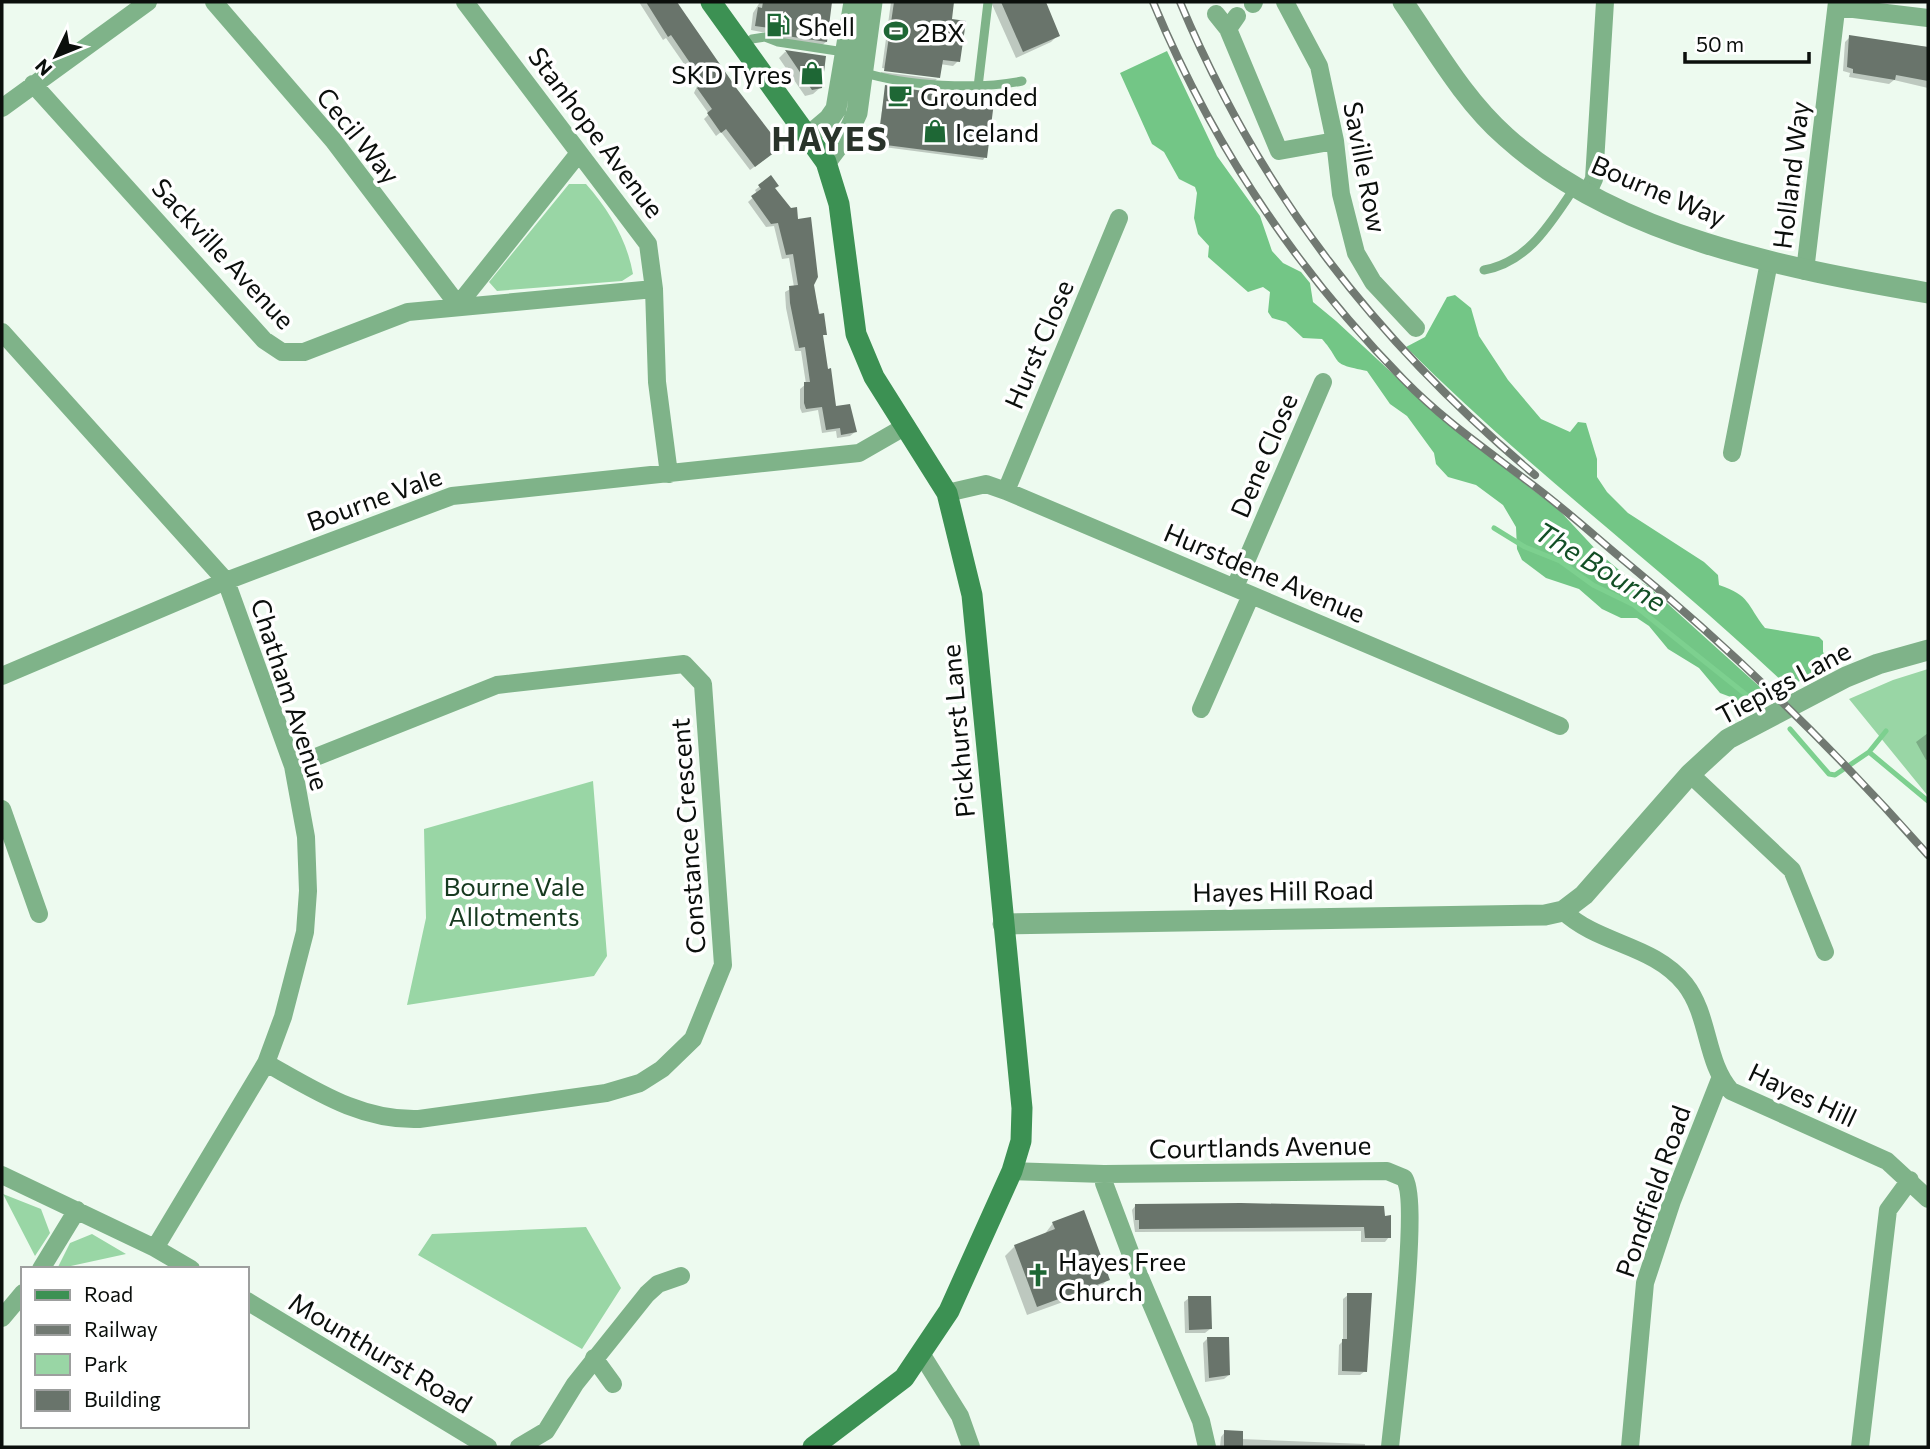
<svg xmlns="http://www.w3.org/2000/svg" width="1930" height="1449" viewBox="0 0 1930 1449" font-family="Commissioner,sans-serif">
<rect width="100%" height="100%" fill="#edfaef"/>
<path fill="#99d6a5" d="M569,184H586C609,210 627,240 633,274L622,281L497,291L489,282Z
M1928,669V796L1849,699L1893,680Z
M593,781L607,956L594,976L407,1005L426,918L424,829Z
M3,1194L41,1209L50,1233L35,1256Z
M586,1227L621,1288L582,1349L418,1255L432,1234Z
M92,1234L126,1254L57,1269L70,1243Z"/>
<path fill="#73c686" d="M1167,51L1217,156L1260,216L1272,251L1283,263L1301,272L1310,283L1313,302L1336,321L1446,423L1558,509L1600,554L1625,575L1648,586L1770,696L1749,712L1736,699L1720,693L1699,668L1668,649L1649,626L1637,618H1621L1602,609L1579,589L1546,578L1522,560L1517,549L1516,527L1503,505L1476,485L1448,477L1436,464L1434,453L1407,416L1390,404L1367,371C1328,363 1344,364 1322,339L1303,338L1286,322L1272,318L1268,312L1270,292L1263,287L1248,292L1208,257L1209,246L1198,234L1194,218L1197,193L1195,187L1179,179L1164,152L1152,144L1120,73Z
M1455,295L1471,308L1479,336L1508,380L1541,419L1570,432L1578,422L1586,423L1597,459V477L1607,492L1628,513L1704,562L1718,575L1719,585C1751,596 1746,604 1765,628L1819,637L1823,641V652L1834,668L1787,686C1664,569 1526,468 1406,347L1425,337L1447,297Z"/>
<path fill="#0003" d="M639,2H675L773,153L750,170L721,132L716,136L704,119L709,114L694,93L698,84L666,38L663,40Z
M760,2H830L826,42L821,46L766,36L767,33L751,30L753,13Z
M891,2H953L950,21L958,61L953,66L940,64L937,79V76L882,68Z
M991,2H1044L1058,35L1051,42L1016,58Z
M1850,37L1928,47V88L1894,80L1889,84L1849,77L1850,73L1843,71L1845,42Z
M785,52L824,58L821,87L813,94L805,96L779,58Z
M881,72L937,79L934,82L881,75Z
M886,87L985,157L983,160L876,146Z
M771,178L812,284L825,334L821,337L835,408L855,432L850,436L837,438L836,431L822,433L818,410L802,413L800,408V389L806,384L801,351H795L786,308L785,292L794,287L789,258L782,259L774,226L766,227L748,202L757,194L755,190Z
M1928,733V759L1926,760L1916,742Z
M1136,1205L1357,1206L1389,1237L1385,1242H1361V1231L1135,1232L1132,1210Z
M1053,1223L1108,1279L1099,1289L1027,1315L1005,1256L1015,1246L1044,1235Z
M1348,1295L1365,1371L1360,1375H1338L1339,1345L1343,1341V1299Z
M1189,1298L1210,1329L1205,1333H1185L1184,1302Z
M1207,1339L1229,1375L1224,1379L1205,1382L1203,1343Z
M1225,1432L1241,1439L1365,1444V1447H1220L1221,1437Z"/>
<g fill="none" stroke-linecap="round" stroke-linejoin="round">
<path stroke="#7dd08f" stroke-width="5" d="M1494,528L1525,547L1560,561L1593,585L1634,605L1749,697
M1790,729L1829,774L1835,775L1869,752L1886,731
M1869,752L1928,801"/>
</g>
<path fill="#69746b" d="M646,2H677L737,89L777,141L775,143L779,149L755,167L726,129L721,133L707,113L712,109L697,88L701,85L698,81L701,79L671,35L668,37Z
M763,2H832L827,42L780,35L770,32L771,28L755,26L758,7L762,8Z
M894,2H954L952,19L966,21L960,62L943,60L940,78L884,71Z
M1001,2H1046L1060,36L1023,52Z
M1849,35L1928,47V81L1896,75L1895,80L1853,73V69L1847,67Z
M785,50L826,56L822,88L812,90Z
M885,85L994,102L987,158L878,144Z
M771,175L779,186L775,188L791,208L797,207L798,219L811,217L818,277L814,285L819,314L824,313L827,335H823L828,369L831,368L836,406L850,404L857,432L841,435L840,428L826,430L822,407L806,409L804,403V382H810L805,347L799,348L790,303L789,286L798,285L793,254L786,255L778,223L771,224L751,196L761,189L758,185Z
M1241,1203L1384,1206L1385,1216L1391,1215V1238H1365L1364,1227L1139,1229V1220H1135V1204Z
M1084,1210L1110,1280L1037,1307L1014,1245L1055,1229L1052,1222Z
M1347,1293H1372L1367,1372L1342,1371V1339H1347Z
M1188,1296H1211L1212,1329L1189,1330Z
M1207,1337H1229L1230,1375L1209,1378Z
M1224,1430L1243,1431V1447H1224Z"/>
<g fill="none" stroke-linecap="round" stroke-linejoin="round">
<path stroke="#7fb389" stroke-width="9" d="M744,45L752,39L765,37L778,42L844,52
M862,72C906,86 977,90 1022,81
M978,87L988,2
M1484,270C1529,262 1551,222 1575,187"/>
<path stroke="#7fb389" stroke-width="18" d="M214,2L333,140L458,305L579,153
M465,2L648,244L654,289L657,382L669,474
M1285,2L1319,66L1335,141L1341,194L1356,253L1373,282L1416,328
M1253,4L1254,2
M1837,7L1928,18
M1216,14L1228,29
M1237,16L1228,29L1279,151L1335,141
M33,84L264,340L282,352H304L408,312L654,289
M2,108L148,2
M1588,192L1594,179L1605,2
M1805,271L1837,2
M2,332L226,581L293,766L306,837L308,891L305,932L283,1017L266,1063L155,1248
M1732,453L1769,262
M1006,491L1119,218
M947,493L986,484L1006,491L1560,726
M1235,587L1323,382
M2,676L226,581L452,496L859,453L906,426
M1201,709L1251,595
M1690,774L1792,870L1825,952
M2,809L39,914
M1563,911C1599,945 1653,944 1685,984C1710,1016 1705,1062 1731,1091L1887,1161L1928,1199
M266,1063C316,1091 361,1121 419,1119L606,1093L640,1083L662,1069L693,1039L723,965L703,684L684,664L497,685L293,766
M1012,1171L1104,1174L1387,1171L1404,1178C1421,1200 1394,1407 1390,1447
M1104,1174V1183L1136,1268L1201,1421L1207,1447
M2,1175L155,1248L191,1269
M41,1269L77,1210
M247,1301L488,1447
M2,1318L23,1293
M922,1355L960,1416L971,1447
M594,1358L613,1384
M519,1447L546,1431L575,1384L647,1294L658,1284L681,1276
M1630,1447L1645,1283L1672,1201L1720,1079
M1860,1447L1888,1210L1910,1180"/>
<path stroke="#7fb389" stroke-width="21" d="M1403,2C1435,48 1463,99 1506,137C1617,237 1785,268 1928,293
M809,136L829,119L836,109L854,2
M826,162L848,133L857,113L872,2
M1003,924L1545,915L1563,911L1584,895L1690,774L1728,739L1846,677L1878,664L1928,650"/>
<path stroke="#3c9153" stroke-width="21" d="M711,2L826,162L839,204L856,334L874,377L947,493L972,595L1022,1108L1021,1141L1012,1171L949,1311L904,1378L813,1447"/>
<g stroke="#717972" stroke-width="8">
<path id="rail" d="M1153,2C1212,144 1296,270 1404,380C1441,418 1484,448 1526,480C1559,504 1590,532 1621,558C1732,649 1833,748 1928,855
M1180,2C1260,193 1377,342 1535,475"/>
</g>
<use href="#rail" stroke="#fff" stroke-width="5" stroke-dasharray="16" stroke-linecap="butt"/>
</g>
<defs>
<g id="fuel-bare" transform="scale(1.89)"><path d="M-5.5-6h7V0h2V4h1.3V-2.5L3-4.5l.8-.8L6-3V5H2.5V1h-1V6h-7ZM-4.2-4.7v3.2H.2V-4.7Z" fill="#1e6735" stroke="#fff" stroke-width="2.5" paint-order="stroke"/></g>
<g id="stadium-bare" transform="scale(1.89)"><path d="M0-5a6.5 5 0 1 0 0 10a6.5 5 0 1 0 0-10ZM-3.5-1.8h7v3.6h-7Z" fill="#1e6735" stroke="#fff" stroke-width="2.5" paint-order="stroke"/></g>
<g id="shop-bare" transform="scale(1.89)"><path d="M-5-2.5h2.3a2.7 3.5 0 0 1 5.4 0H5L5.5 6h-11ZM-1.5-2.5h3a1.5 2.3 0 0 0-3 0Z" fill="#1e6735" stroke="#fff" stroke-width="2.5" paint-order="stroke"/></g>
<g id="cafe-bare" transform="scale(1.89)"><path d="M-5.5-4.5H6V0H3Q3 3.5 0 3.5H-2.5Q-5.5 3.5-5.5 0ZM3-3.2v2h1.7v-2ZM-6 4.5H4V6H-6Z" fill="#1e6735" stroke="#fff" stroke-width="2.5" paint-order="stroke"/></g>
<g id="church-bare" transform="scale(1.89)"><path d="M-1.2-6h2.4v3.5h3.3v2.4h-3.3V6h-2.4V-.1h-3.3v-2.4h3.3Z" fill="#1e6735" stroke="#fff" stroke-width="2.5" paint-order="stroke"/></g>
</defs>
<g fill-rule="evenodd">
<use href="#fuel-bare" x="778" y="25"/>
<use href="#stadium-bare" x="896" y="31"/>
<use href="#shop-bare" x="812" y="73"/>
<use href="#cafe-bare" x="900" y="95"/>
<use href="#shop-bare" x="935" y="131"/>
<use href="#church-bare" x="1038" y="1275"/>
</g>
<g text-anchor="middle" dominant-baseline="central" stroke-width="7" stroke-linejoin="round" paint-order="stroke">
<g font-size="26" fill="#0b0f0c" stroke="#fff" text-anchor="start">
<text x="798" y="25">Shell</text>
<text x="916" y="31">2BX</text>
<text x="792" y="73" text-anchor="end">SKD Tyres</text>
<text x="920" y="95">Grounded</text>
<text x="955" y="131">Iceland</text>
<text x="1058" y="1260">Hayes Free<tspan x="1058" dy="30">Church</tspan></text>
</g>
<g font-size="26" fill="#0b0f0c" stroke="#fff">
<text transform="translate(597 132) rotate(53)">Stanhope Avenue</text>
<text transform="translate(359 135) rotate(51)">Cecil Way</text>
<text transform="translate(1366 167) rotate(79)">Saville Row</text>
<text transform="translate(1790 175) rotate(-83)">Holland Way</text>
<text transform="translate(1659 190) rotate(23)">Bourne Way</text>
<text transform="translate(224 253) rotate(47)">Sackville Avenue</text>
<text transform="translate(1038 344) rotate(-67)">Hurst Close</text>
<text transform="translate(1263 455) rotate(-67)">Dene Close</text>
<text transform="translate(374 498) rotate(-20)">Bourne Vale</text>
<text transform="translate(1265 572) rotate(23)">Hurstdene Avenue</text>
<text transform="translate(1783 682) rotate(-28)">Tiepigs Lane</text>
<text transform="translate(291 694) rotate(72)">Chatham Avenue</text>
<text transform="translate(957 731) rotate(-95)">Pickhurst Lane</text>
<text transform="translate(687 836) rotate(-94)">Constance Crescent</text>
<text transform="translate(1283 890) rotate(-1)">Hayes Hill Road</text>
<text transform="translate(1803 1094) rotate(25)">Hayes Hill</text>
<text transform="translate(1260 1146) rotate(-1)">Courtlands Avenue</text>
<text transform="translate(1652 1191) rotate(-71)">Pondfield Road</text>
<text transform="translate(381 1352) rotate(31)">Mounthurst Road</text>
</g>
<g font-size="26" fill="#16391f" stroke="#fff">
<text x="514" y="885">Bourne Vale<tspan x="514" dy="30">Allotments</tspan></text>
</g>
<g font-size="28" font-style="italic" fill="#134f26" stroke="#fff">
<text transform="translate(1601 566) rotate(31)">The Bourne</text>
</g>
<g font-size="33" font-weight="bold" letter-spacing="2" fill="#29332a" stroke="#fff">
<text x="830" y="137">HAYES</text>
</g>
</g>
<rect width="1930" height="1449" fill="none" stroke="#0b0f0c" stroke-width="7"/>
<rect x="21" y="1267" width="228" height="161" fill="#ffffff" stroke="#9d9f9e" stroke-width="2"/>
<rect x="35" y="1290" width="35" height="10" fill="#3c9153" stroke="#9d9f9e" stroke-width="2"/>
<text x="84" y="1302" font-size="21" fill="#0b0f0c">Road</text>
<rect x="35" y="1325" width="35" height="10" fill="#717972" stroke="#9d9f9e" stroke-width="2"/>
<text x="84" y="1337" font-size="21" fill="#0b0f0c">Railway</text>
<rect x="35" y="1354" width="35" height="21" fill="#99d6a5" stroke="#9d9f9e" stroke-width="2"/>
<text x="84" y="1372" font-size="21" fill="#0b0f0c">Park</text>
<rect x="35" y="1390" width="35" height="21" fill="#69746b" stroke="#9d9f9e" stroke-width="2"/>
<text x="84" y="1407" font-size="21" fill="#0b0f0c">Building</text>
<g transform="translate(56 56) rotate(227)" stroke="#ffffff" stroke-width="5" paint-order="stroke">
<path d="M0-5L12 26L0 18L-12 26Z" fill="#0b0f0c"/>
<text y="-10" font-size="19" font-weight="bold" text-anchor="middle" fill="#0b0f0c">N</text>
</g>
<path d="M1685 52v10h124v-10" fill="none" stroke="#0b0f0c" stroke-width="3.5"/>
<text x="1696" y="52" font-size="21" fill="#0b0f0c" stroke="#ffffff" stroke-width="5" paint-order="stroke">50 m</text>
</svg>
